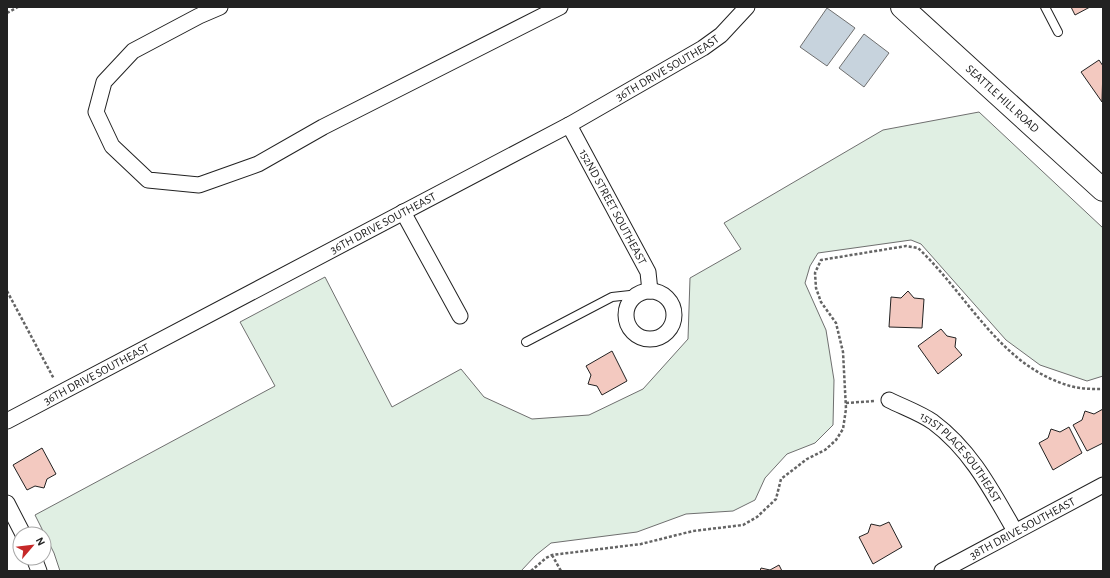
<svg xmlns="http://www.w3.org/2000/svg" width="1110" height="578" viewBox="0 0 1110 578" font-family="'Alegreya Sans',sans-serif">
<rect width="100%" height="100%" fill="#fff"/>
<path fill="#e0efe3" stroke="#6f6f6f" d="M979,112L1103,228V376L1087,381L1040,365L1006,340L921,244L911,240L818,253L810,266L805,283L826,330L834,380L833,425L815,443L787,454L765,478L755,500L733,511L686,514L637,532L551,543L536,555L521,571H60L54,553L35,515L275,386L240,322L325,277L392,407L461,369L484,397L532,419L589,415L643,389L688,339L690,278L741,249L724,223L883,130Z"/>
<path fill="#c7d3dd" stroke="#6f6f6f" d="M827,8L855,28L827,66L800,47Z
M864,34L889,53L864,87L839,68Z"/>
<path fill="#f3c9c0" stroke="#222" d="M1071,7H1090L1075,15Z
M1099,60L1103,66L1102,102L1081,72Z
M908,291L914,298L924,299L922,328L889,327L891,297L901,298Z
M941,329L947,336L956,338L955,347L962,355L938,374L918,346Z
M612,351L627,381L602,395L597,386L588,384L591,375L586,366Z
M1103,409V443L1087,451L1073,425L1082,420L1085,411L1094,414Z
M1069,427L1082,453L1053,470L1039,443L1048,438L1051,429L1060,432Z
M42,448L56,474L47,479L44,488L35,486L27,490L13,465Z
M889,522L902,547L873,564L859,537L868,533L871,524L880,526Z
M779,565L782,571H760L761,568L770,570Z"/>
<g fill="none" stroke-linecap="round" stroke-linejoin="round">
<g stroke="#222" stroke-width="10">
<path id="lane" d="M1045,7L1058,32
M526,342L612,297L639,294"/>
</g>
<g stroke="#222" stroke-width="17">
<g id="street">
<path d="M220,7L199,16L133,51L104,82L96,112L112,146L148,180L199,185L258,164L323,127L560,7"/>
<path id="s1" d="M569,125L648,272L650,291"/>
<path d="M403,212L460,316"/>
<circle cx="650" cy="315" r="24"/>
<path id="s2" d="M889,400C903,407 920,413 933,422C971,450 992,491 1015,531"/>
<path id="s3" d="M7,421L569,125L703,48L721,35L747,7"/>
<path d="M7,503L23,534"/>
<path d="M34,558L39,571"/>
<path id="s4" d="M942,571L1103,485"/>
</g>
</g>
<g stroke="#222" stroke-width="24">
<g id="secondary">
<path id="s5" d="M902,7L1103,190"/>
</g>
</g>
<path stroke="#646464" stroke-width="2.5" stroke-dasharray="3 2" stroke-linecap="butt" d="M7,13L18,7
M7,291L54,379
M846,403L875,401
M552,555L561,571
M531,571L546,558L552,555L641,544L693,531L743,525L757,517L776,499L781,479L807,459L825,450L836,440L843,429L846,409L843,352L836,323L821,302L816,288L815,273L821,260L906,246L918,248C967,294 999,364 1067,385C1078,389 1091,389 1103,389"/>
<use href="#lane" stroke="#fff" stroke-width="8"/>
<use href="#street" stroke="#fff" stroke-width="15"/>
<use href="#secondary" stroke="#fff" stroke-width="22"/>
</g>
<g text-anchor="middle" dominant-baseline="central" stroke-width="3" stroke-linejoin="round" paint-order="stroke">
<g font-size="12" fill="#222" stroke="#fff">
<text stroke="none"><textPath href="#s3" startOffset="749">36TH DRIVE SOUTHEAST</textPath></text>
<text stroke="none"><textPath href="#s5" startOffset="136">SEATTLE HILL ROAD</textPath></text>
<text stroke="none"><textPath href="#s1" startOffset="93">152ND STREET SOUTHEAST</textPath></text>
<text stroke="none"><textPath href="#s3" startOffset="425">36TH DRIVE SOUTHEAST</textPath></text>
<text stroke="none"><textPath href="#s3" startOffset="101">36TH DRIVE SOUTHEAST</textPath></text>
<text stroke="none"><textPath href="#s2" startOffset="94">151ST PLACE SOUTHEAST</textPath></text>
<text stroke="none"><textPath href="#s4" startOffset="91">38TH DRIVE SOUTHEAST</textPath></text>
</g>
</g>
<rect width="1110" height="578" fill="none" stroke="#222222" stroke-width="16"/>
<g transform="translate(32 546) rotate(62)"><circle r="19" fill="#ffffff" stroke="#a7a7a7"/>
<path d="M0-3L7 15L0 10L-7 15Z" fill="#c62828"/>
<text y="-6" font-size="11" font-weight="bold" text-anchor="middle" fill="#222222">N</text>
</g>
</svg>
